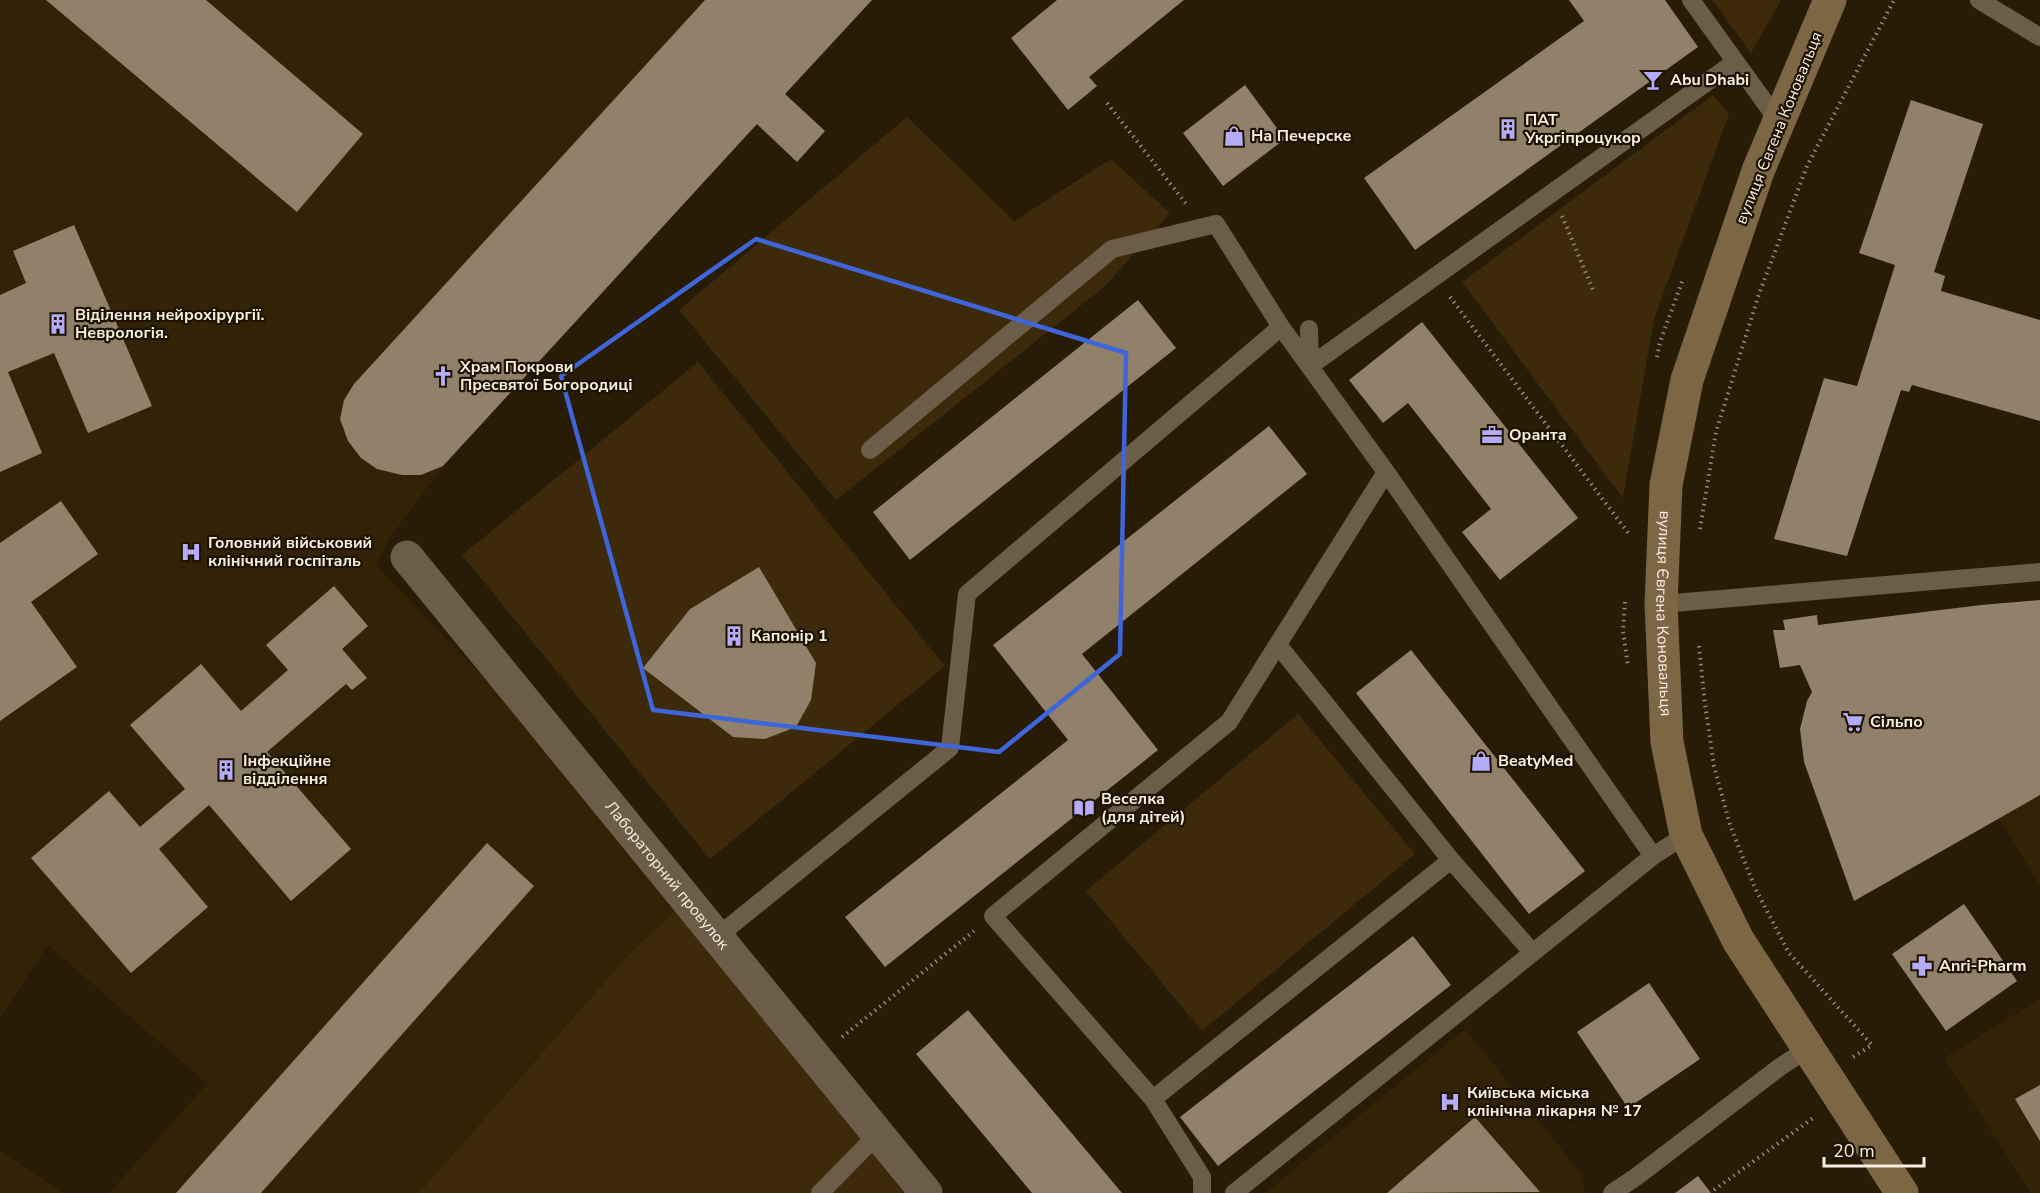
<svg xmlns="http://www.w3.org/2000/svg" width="2040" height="1193" viewBox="0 0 2040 1193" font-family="'Nunito Sans',sans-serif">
<rect width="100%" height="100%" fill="#281c07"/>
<path fill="#332306" d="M0,0H872L786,94L825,131L797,162L756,125L443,466L389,539L376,565L529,725L681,904L625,959L419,1193H109L207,1084L48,945L0,1018Z
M2040,795V886L1999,818Z
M2040,999V1193H2031L1944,1058Z
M1465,1029L1582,1175L1585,1193H1265Z
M0,1151L64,1193H0Z"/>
<path fill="#3c2a0b" d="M1712,0H1781L1751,53Z
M1713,95L1729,114L1654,319L1623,498L1462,282Z
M907,117L1014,221L1111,159L1170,213L1103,288L836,500L679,310Z
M698,362L945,666L710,859L462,555Z
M1298,714L1415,854L1202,1031L1086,891Z
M681,904L903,1193H419L625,959Z"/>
<path fill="#91816a" d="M46,0H206L363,134L297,212Z
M705,0H872L785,94L825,131L797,162L757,124L443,466L421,475H402L377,469L361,458L348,441L340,419L344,400L354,384Z
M1057,0H1184L1089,77L1097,86L1068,110L1011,38Z
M1569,0H1665L1698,47L1415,250L1364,178L1584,21Z
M1245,85L1285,139L1223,186L1183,133Z
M1911,100L1983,124L1934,272L1945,276L1941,291L2040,320V421L1912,385L1909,392L1901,390L1847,556L1774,539L1824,378L1857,386L1895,265L1859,253Z
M74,225L152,406L88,433L54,353L8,372L42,453L0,472V295L26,283L13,251Z
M1138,300L1176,348L910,560L873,512Z
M1422,322L1578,518L1500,580L1462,532L1491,509L1408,403L1383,423L1349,380Z
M1269,426L1307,474L1082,654L1158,750L885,967L845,917L1068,740L993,645Z
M61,501L98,554L31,602L77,667L0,721V543Z
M759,567L816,663L811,700L796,727L765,739L733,737L643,668L690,609Z
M334,586L368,626L342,649L367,678L352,690L346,684L267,752L351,849L291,901L209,805L159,849L208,907L131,973L31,858L109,791L140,827L185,789L130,725L201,664L241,711L288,670L266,645Z
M2040,600V795L1854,901L1804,762L1800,729L1807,701L1812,692L1800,665L1780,668L1773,630H1785L1783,620L1817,615L1818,625L1981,605Z
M1411,650L1585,871L1529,914L1356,693Z
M487,843L534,886L261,1193H176Z
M1964,904L2017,981L1946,1031L1892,954Z
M1413,936L1451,985L1218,1166L1180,1117Z
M1649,983L1700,1059L1628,1108L1577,1032Z
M968,1010L1122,1193H1032L916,1054Z
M2040,1085V1141L2015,1099Z
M1475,1117L1540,1192L1387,1193Z
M1698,1176L1711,1193H1675Z"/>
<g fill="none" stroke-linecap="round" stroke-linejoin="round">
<path stroke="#938979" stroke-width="4" stroke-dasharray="1.5 4.5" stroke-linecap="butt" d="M1107,103L1187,205
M1562,216L1593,290
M1450,297L1629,534
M1657,357L1660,342L1683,279
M1700,529L1716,432L1758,297L1807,166L1894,0
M1625,602L1623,631L1628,666
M1699,646L1705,704L1714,766L1730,825L1755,888L1789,953L1872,1045L1853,1057
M842,1037L974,931
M1714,1190L1813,1118"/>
<path stroke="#6b5d47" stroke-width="18" d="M1691,0L1779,122
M1979,0L2040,37
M1309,329L1310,366
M1310,366L1735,62
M870,450L1112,249L1216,224L1281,327L1386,472L1653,856L1686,835
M1661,604L2040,572
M1278,645L1451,860
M718,936L950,748L967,594L1281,327
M1153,1099L993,916L1229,722L1386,472
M820,1193L878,1134
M1202,1193V1177L1153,1099L1451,860L1532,952
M1234,1193L1653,856
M1612,1193L1636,1177L1780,1067L1809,1048"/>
<path stroke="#6b5d47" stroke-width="33" id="s1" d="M407,557L926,1193"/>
<path stroke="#7c6745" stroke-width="33" id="s2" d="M1830,0L1758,171L1687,380L1666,485L1661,604L1667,742L1686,835L1738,940L1902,1193"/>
</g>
<path fill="none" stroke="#3e66da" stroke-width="4.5" stroke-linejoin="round" d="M756,239L1126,353L1120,654L999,752L653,710L561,376Z"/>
<defs>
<g id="bar-bare" transform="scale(1.62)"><path d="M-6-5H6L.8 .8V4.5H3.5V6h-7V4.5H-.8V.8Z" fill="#b4acf9" stroke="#1e1301" stroke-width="2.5" paint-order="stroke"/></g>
<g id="building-bare" transform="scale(1.62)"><path d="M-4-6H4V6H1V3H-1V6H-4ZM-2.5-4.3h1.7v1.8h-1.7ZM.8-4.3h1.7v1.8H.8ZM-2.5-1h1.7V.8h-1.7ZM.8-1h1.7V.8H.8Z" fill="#b4acf9" stroke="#1e1301" stroke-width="2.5" paint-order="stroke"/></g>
<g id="shop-bare" transform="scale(1.62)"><path d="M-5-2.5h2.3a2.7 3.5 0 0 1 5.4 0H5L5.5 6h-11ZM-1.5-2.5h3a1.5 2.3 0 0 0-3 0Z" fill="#b4acf9" stroke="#1e1301" stroke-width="2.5" paint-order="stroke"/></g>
<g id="church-bare" transform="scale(1.62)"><path d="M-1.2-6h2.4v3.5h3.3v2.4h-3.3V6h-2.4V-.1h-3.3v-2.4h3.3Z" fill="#b4acf9" stroke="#1e1301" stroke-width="2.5" paint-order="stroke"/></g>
<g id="office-bare" transform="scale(1.62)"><path d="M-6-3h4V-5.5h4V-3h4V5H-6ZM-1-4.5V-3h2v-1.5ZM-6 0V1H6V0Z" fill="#b4acf9" stroke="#1e1301" stroke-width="2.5" paint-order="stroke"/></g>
<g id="hospital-bare" transform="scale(1.62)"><path d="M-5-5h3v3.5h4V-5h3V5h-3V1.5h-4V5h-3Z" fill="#b4acf9" stroke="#1e1301" stroke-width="2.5" paint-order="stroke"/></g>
<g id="supermarket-bare" transform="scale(1.62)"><path d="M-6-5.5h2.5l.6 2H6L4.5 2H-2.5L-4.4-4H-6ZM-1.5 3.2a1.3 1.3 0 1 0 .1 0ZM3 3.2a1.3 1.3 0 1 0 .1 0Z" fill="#b4acf9" stroke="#1e1301" stroke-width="2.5" paint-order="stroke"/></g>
<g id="library-bare" transform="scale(1.62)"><path d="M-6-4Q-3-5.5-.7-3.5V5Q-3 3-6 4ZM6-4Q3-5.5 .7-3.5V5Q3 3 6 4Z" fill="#b4acf9" stroke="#1e1301" stroke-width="2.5" paint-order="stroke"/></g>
<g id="pharmacy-bare" transform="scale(1.62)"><path d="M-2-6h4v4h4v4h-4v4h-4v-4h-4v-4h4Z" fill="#b4acf9" stroke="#1e1301" stroke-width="2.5" paint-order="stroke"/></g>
</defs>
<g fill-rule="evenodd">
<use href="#bar-bare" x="1653" y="80"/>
<use href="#building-bare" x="1508" y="129"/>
<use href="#shop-bare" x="1234" y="136"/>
<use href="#building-bare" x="58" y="324"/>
<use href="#church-bare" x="443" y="376"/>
<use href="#office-bare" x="1492" y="435"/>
<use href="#hospital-bare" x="191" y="552"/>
<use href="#building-bare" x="734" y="636"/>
<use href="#supermarket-bare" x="1853" y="722"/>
<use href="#shop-bare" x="1481" y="761"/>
<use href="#building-bare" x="226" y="770"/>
<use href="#library-bare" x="1084" y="808"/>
<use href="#pharmacy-bare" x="1922" y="966"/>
<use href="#hospital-bare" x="1450" y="1102"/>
</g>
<g text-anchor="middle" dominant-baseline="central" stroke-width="4.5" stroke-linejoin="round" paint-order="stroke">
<g font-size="16" font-weight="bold" fill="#f8efe3" stroke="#1e1301" text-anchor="start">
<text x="1670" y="80">Abu Dhabi</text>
<text x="1525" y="120">ПАТ<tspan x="1525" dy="18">Укргіпроцукор</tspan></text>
<text x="1251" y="136">На Печерске</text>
<text x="75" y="315">Віділення нейрохірургії.<tspan x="75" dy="18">Неврологія.</tspan></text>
<text x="460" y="367">Храм Покрови<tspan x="460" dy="18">Пресвятої Богородиці</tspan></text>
<text x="1509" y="435">Оранта</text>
<text x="208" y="543">Головний військовий<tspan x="208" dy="18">клінічний госпіталь</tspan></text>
<text x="751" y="636">Капонір 1</text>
<text x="1870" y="722">Сільпо</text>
<text x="243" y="761">Інфекційне<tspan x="243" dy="18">відділення</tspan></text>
<text x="1498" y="761">BeatyMed</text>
<text x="1101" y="799">Веселка<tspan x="1101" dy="18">(для дітей)</tspan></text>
<text x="1939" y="966">Anri-Pharm</text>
<text x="1467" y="1093">Київська міська<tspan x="1467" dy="18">клінічна лікарня № 17</tspan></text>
</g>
<g font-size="16" fill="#f8efe3" stroke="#1e1301">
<text transform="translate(1779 128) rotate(-68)">вулиця Євгена Коновальця</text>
<text stroke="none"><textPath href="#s2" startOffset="642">вулиця Євгена Коновальця</textPath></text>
<text stroke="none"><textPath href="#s1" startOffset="411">Лабораторний провулок</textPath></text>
</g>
</g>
<path d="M1824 1157v9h100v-9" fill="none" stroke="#f8efe3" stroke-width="3"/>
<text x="1833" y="1157" font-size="18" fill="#f8efe3" stroke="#1e1301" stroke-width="4.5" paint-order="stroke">20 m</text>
</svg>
